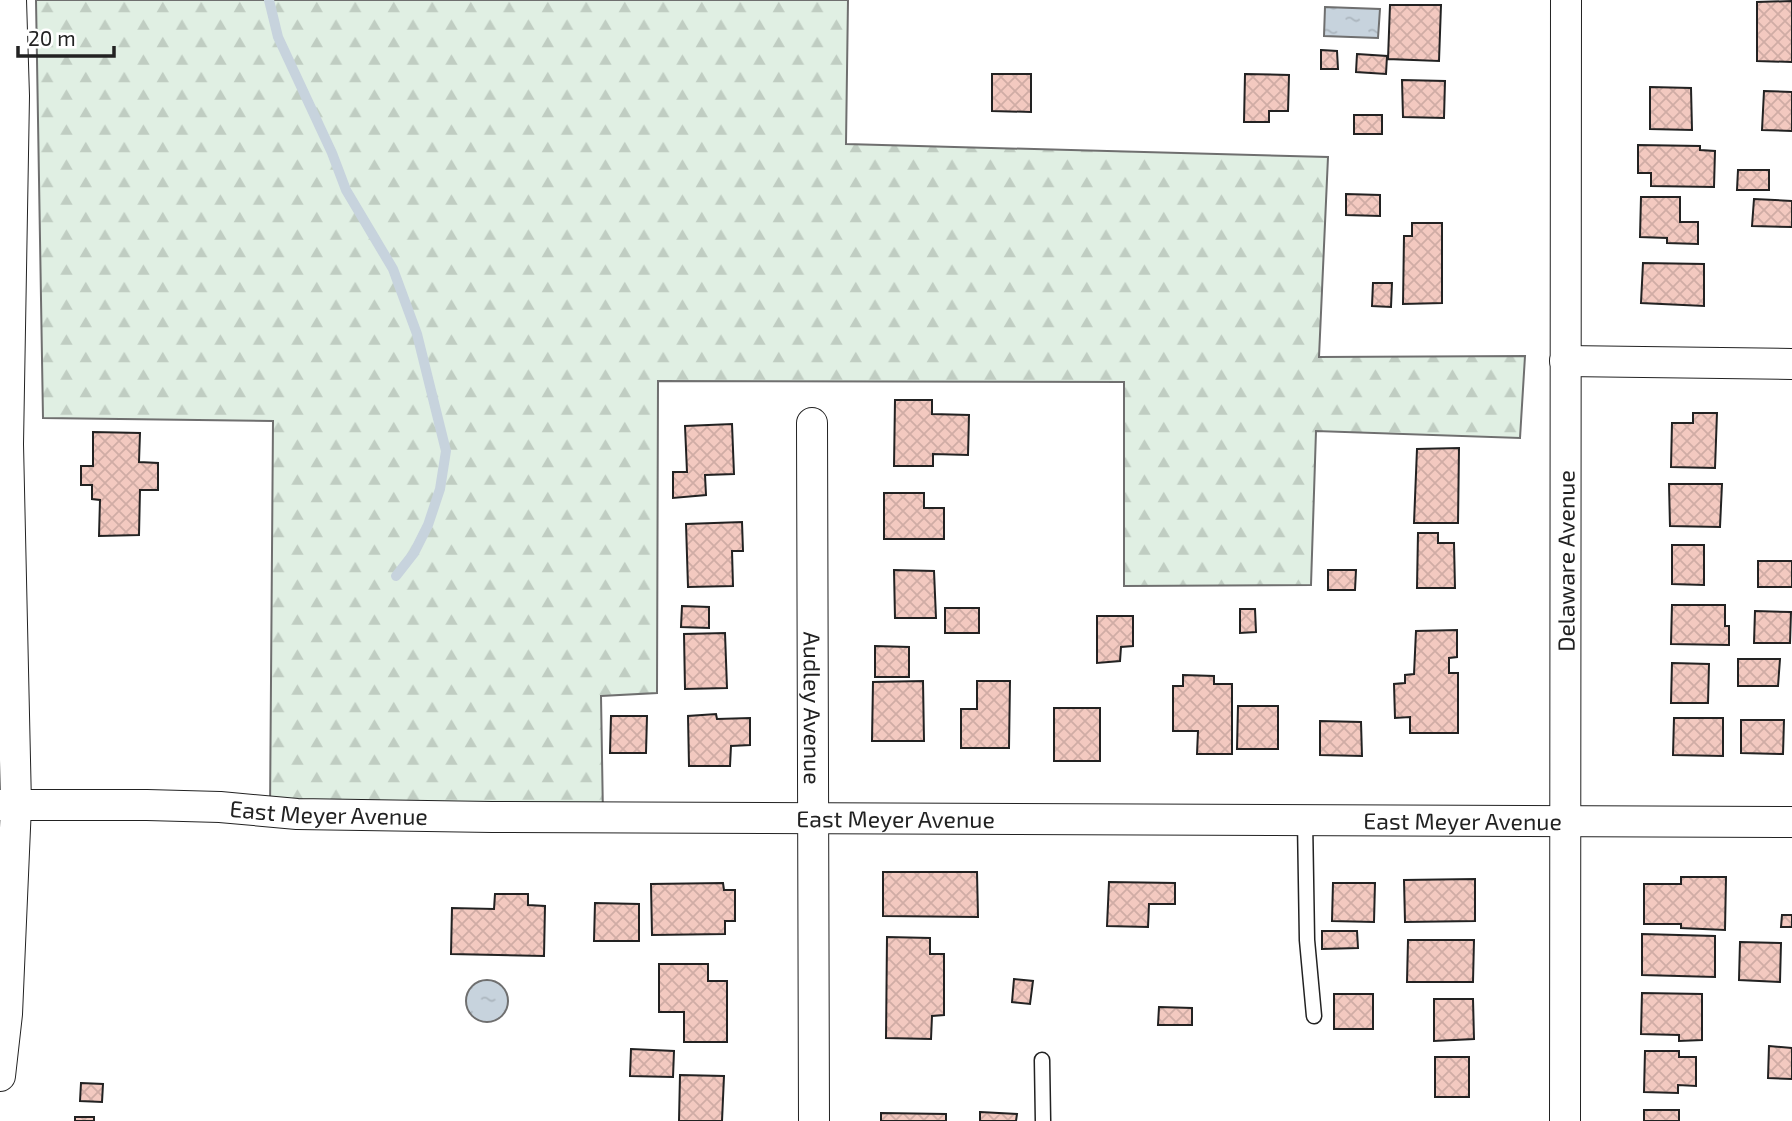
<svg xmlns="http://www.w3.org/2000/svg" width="1792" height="1121" viewBox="0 0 1792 1121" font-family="'Exo 2',sans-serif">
<defs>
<pattern id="forest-firs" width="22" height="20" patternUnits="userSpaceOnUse" patternTransform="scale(1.75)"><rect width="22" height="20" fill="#e0efe3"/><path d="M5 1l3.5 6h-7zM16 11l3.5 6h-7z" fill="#c0cdc2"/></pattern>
<pattern id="water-ripples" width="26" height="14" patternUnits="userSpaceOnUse" patternTransform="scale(1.75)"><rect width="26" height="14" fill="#c7d3dd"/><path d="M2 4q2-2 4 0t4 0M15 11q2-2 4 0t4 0" fill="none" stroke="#abb5bd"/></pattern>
<pattern id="building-cross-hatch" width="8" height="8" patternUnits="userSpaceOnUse" patternTransform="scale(1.75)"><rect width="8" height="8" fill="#f3c9c0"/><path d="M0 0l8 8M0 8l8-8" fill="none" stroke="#d0aca5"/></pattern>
</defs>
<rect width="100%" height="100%" fill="#fff"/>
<path fill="url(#forest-firs)" stroke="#6f6f6f" stroke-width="2" d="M36,0H848L846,144L1328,157L1319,357L1525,356L1520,438L1316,431L1311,585L1124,586V382L658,381L657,693L601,696L603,817L270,812L273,421L43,418Z"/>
<path fill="url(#water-ripples)" stroke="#6f6f6f" stroke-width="2" d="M1325,7L1380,9L1378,38L1324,36Z
M466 1001a21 21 0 1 1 42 0a21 21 0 1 1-42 0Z"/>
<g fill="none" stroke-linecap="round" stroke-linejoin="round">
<path stroke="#c7d3dd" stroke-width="10" d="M269,0L278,37L332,153L346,190L393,269L417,334L446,451L440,489L428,525L414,553L396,576"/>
</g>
<path fill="url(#building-cross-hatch)" stroke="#222" stroke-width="2" d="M1792,1V62L1757,61V2Z
M1390,5H1441L1439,61L1388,59Z
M1321,50L1337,51L1338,69H1321Z
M1357,54L1387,56L1386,74L1356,72Z
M992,74H1031V112L992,111Z
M1245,74L1289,75L1288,111H1269V122H1244Z
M1402,80L1445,81L1444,118L1403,117Z
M1650,87L1691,88L1692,130L1650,129Z
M1764,91L1792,92V131L1762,130Z
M1354,115H1382V134H1354Z
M1638,145L1700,146V150L1715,151L1714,187L1651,186V173H1638Z
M1738,170H1769V190H1737Z
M1346,194L1380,195V216L1346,215Z
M1641,197H1680V222H1698V244L1667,243V238L1640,237Z
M1754,199L1792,201V227L1752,226Z
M1412,223H1442V303L1403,304L1404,236H1412Z
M1643,263L1704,264V306L1641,303Z
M1373,283H1392L1391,307L1372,306Z
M895,400H932V414L969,415L968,455L933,454V466H894Z
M1693,413H1717L1715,468L1671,467L1672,423H1693Z
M732,424L734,474L705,475L706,495L673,498V472H687L685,426Z
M93,432L140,433L139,462L158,463V490H140L139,535L99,536L100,500L92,499V485H81V466H93Z
M1459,448L1458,523H1414L1417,449Z
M1669,484H1722L1720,527L1670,526Z
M884,493H924V508H944V539H884Z
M742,522L743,551H732L733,586L688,587L686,524Z
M1418,533H1438V543H1454L1455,588H1417Z
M1672,545H1704V585L1672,584Z
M1758,561H1792V587H1758Z
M894,570L934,571L936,618H895Z
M1328,570H1356L1355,590H1328Z
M1672,605H1725V626H1729V645L1671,644Z
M682,606L709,607V628L681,627Z
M945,608H979V633H945Z
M1240,609H1255L1256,632L1240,633Z
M1755,611L1791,612L1790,643H1754Z
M1097,616H1133V646L1121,647L1120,661L1097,663Z
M1457,630V657L1449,658V673H1458V733H1410V717L1395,718L1394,684L1405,683V675L1414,674L1416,631Z
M725,633L727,688L685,689L684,634Z
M875,646L909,647V677H875Z
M1738,659H1780L1778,686H1738Z
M1672,663L1709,664L1708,703H1671Z
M1183,675L1214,676V684H1232V754H1197L1198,731H1173V686H1183Z
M923,681L924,741H872L873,682Z
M977,681H1010L1009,748H961V709H977Z
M1238,706H1278V749H1237Z
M1054,708H1100V761H1054Z
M716,714L717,719L750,718V745L731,746L730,766H689L688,716Z
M611,716H647L646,753H610Z
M1674,718H1723V756L1673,755Z
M1741,720H1784L1783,754L1741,753Z
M1320,721L1361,722L1362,756L1320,755Z
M883,872H977L978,917L883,916Z
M1681,877H1726L1725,930L1681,928V924H1644V884H1681Z
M1475,879V921L1405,922L1404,880Z
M1109,882L1175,883V904H1149L1148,927L1107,926Z
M723,883L724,890H735V921H725V934L652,935L651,884Z
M1333,883H1375L1374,922L1332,921Z
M495,894H528V905L545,906L544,956L451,954L452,908L494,909Z
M595,903L639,904V941H594Z
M1782,915H1792V927H1781Z
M1322,931H1357L1358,948L1322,949Z
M1642,934L1715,936V977L1642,975Z
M887,937L930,938V954H944V1015L932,1016L931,1039L886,1038Z
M1408,940H1474L1473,982H1407Z
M1740,942L1781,943L1780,982L1739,980Z
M659,964H708V981H727V1042H684V1012H659Z
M1014,979L1033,981L1030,1004L1012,1002Z
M1642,993L1702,994V1040L1679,1041V1035L1641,1034Z
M1334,994H1373V1029H1334Z
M1434,999H1473L1474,1039L1434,1041Z
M1159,1007L1192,1008V1025H1158Z
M1769,1046L1792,1048V1079L1768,1078Z
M631,1049L674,1051L673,1077L630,1076Z
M1645,1051H1679V1057H1696V1086L1678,1085V1093L1644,1092Z
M1435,1057H1469V1097H1435Z
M680,1075L724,1076L722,1121H679Z
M81,1083L103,1084L102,1102L80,1101Z
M1644,1110H1679V1121H1644Z
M980,1112L1017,1114L1016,1121H980Z
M881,1113L946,1114V1121H881Z
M75,1117H94V1121H75Z"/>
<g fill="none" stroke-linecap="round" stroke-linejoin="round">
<g stroke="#222" stroke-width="17">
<path id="service" d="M1305,820L1307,940L1314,1016
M1042,1060L1043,1121"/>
</g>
<g stroke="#222" stroke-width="32">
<g id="minor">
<path d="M1565,361L1792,364"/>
<path id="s1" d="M812,423L814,1121"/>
<path id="s2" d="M0,805H147L220,807L297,814L492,817L1792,822"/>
<path d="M0,1076L7,1014L16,805L8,444L14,96L11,0"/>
<path id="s3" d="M1565,1121L1566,0"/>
</g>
</g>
<use href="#service" stroke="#fff" stroke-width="14"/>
<use href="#minor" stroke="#fff" stroke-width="30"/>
</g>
<g text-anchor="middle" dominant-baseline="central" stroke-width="5" stroke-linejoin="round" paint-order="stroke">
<g font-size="23" fill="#222" stroke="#fff">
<text stroke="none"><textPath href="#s3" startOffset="560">Delaware Avenue</textPath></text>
<text stroke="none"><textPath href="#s1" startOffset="285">Audley Avenue</textPath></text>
<text stroke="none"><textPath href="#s2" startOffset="329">East Meyer Avenue</textPath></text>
<text stroke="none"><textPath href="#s2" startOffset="896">East Meyer Avenue</textPath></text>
<text stroke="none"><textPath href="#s2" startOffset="1463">East Meyer Avenue</textPath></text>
</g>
</g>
<path d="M18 46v10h96v-10" fill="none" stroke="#222222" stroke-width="3.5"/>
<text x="28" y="46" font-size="21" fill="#222222" stroke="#ffffff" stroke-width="5" paint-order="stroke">20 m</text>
</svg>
